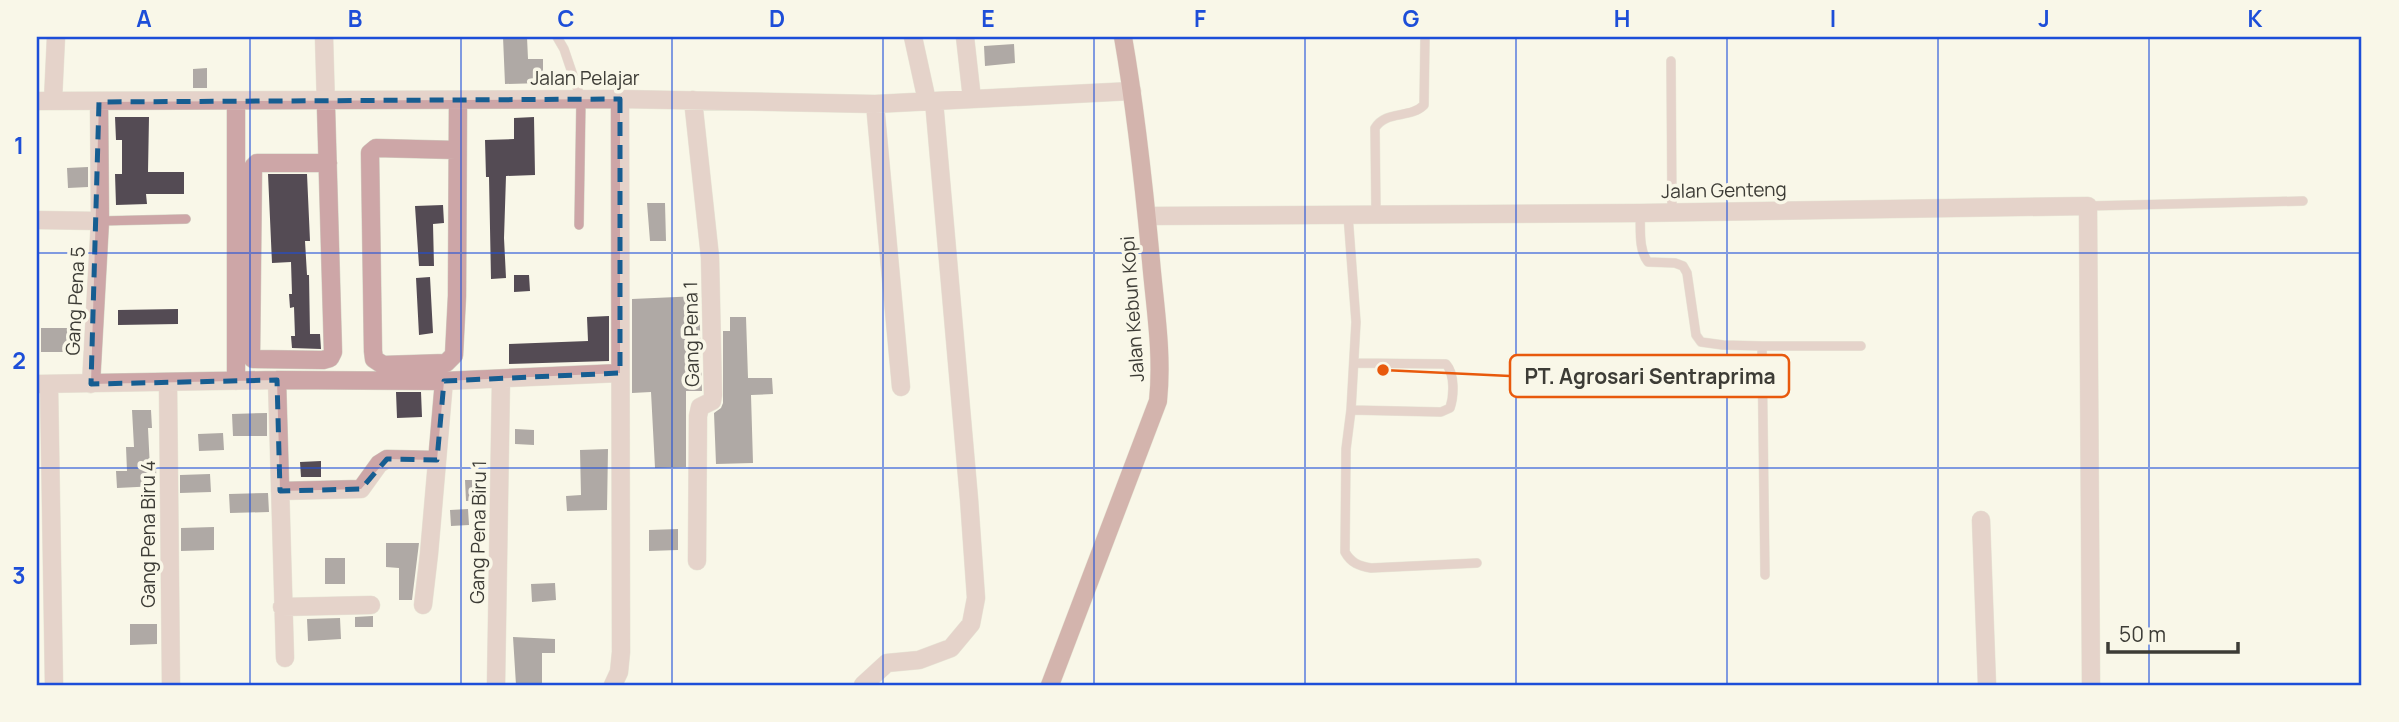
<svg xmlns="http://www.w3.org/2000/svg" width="2399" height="722" viewBox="0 0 2399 722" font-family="Manrope,sans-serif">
<rect width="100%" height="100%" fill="#f9f7e8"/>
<path fill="#544b54" d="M503,37H527L528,59H543V83L505,84Z
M1014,44L1015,63L985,66L984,46Z
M207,68V88H193V69Z
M115,117H149L148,172H184V194H146L147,204L116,205L115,174H122V140H116Z
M534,117L535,175L506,176L504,238L506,278L491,279L489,177H486L485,140L514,139V118Z
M88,167V187L68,188L67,168Z
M268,174H307L310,241H305L307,275H309L310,334H320L321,349L292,348L291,336H295L294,307L290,308L289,294H292L291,262L272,263Z
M647,203H665L666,241H650Z
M443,205L444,223L433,224L434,266H419L415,206Z
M514,275H529L530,291L514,292Z
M430,277L433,333L419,335L416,278Z
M699,296L702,391H686V467L655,468L651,392L632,393V299Z
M178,309V324L118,325V310Z
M609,316V361L509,364V344L588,341L587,317Z
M730,317H746L748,378H772L773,394L751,395L753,463L716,464L714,413L721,408L723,403V331H730Z
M41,328H70V352H41Z
M396,392H421L422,417L397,418Z
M132,410H151L152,428H148L150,469H156L157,486L117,488L116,471H127L126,447H134Z
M267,413V436H233L232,414Z
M515,429L534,430V445L515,444Z
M223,433L224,450L199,451L198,434Z
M608,449L607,510L567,511L566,496L581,495L580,450Z
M321,461V477H301L300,462Z
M210,474L211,492L180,493V475Z
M465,480H486L487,500L466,501Z
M268,493L269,512L230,513L229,494Z
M468,509L469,525L451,526L450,510Z
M214,527V550L181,551V528Z
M678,529V550L649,551V530Z
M386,543H419L412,600H399V568L386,567Z
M325,558H345V584H325Z
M555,583L556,600L532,602L531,584Z
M373,616V627H355V617Z
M340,618L341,639L308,641L307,619Z
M130,624H157V644L130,645Z
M513,637L555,639V653H542V685H516Z"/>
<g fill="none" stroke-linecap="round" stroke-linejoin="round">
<g stroke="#d3d2c4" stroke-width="10">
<path id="lane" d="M557,37L564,49L581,99L579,225
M1671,61L1672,211
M2088,206L2303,201
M1640,213C1641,229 1638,249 1648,262L1675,263L1683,266L1687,273L1696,335L1701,342L1723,345L1762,346L1765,575
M1376,214L1375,128C1386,110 1410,119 1424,105L1425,37
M1348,215L1356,322L1351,410L1346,449L1345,552C1351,563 1359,566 1371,568L1477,563
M100,221L186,219
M1762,346H1861
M1351,410L1441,412L1450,408C1454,396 1455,374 1446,364L1354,363"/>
</g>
<g stroke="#d3d2c4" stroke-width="19">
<path id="street" d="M324,37L333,352L330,358L323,360L253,359L251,357L253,167L257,163H328
M913,37L927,101
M965,37L972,99
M53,100L56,37
M693,100L710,257L713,395L712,401L700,407L698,416L697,561
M37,101L620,99L875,104L1132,91
M236,101V381
M875,104L901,387
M456,150L376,148L370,153L373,351L374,359L383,365L446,363L454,355L457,296L458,100
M1147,216L1640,213L2088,206L2091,685
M37,220L100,221
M277,380L285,658
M168,383L171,685
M37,384L277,380L444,381L620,373
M49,384L54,685
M91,384L100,221L99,102
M280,491L361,489L379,464L387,459L437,460
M1981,520L1987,685
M423,605L429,554L444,381
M282,607L371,605
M496,685L501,379
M613,685L619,672L621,652L620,99
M863,685L887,663L919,660L951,648L971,624L976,598L969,499L934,101"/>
</g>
<g stroke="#d3d2c4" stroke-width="19">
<path id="primary" d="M1050,685L1158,401C1163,354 1155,308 1151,261C1144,186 1136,111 1123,37"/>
</g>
<use href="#lane" stroke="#cda6a7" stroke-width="9"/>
<use href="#street" stroke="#cda6a7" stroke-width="18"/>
<use href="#primary" stroke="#a46266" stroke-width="18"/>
</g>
<path d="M0 0H2399V722H0ZM620,99V373L444,381L437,460L387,459L361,489L280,491L277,380L91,384L99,102Z" fill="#f9f7e8" fill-opacity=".55" fill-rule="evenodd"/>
<path fill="none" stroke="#165d91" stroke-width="5" stroke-dasharray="14 9" stroke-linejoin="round" d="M620,99V373L444,381L437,460L387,459L361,489L280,491L277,380L91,384L99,102Z"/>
<path fill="none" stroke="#1d4ed8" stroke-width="2" stroke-opacity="0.55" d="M250,37V685M461,37V685M672,37V685M883,37V685M1094,37V685M1305,37V685M1516,37V685M1727,37V685M1938,37V685M2149,37V685M37,253H2362M37,468H2362"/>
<g text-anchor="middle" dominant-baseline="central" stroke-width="7" stroke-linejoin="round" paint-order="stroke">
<g font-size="19" fill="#3d3c36" stroke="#f9f7e8">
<text x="585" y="78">Jalan Pelajar</text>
<text transform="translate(1724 190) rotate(-1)">Jalan Genteng</text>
<text transform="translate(75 301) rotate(-87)">Gang Pena 5</text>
<text transform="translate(1132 309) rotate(-94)">Jalan Kebun Kopi</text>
<text transform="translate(691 334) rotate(-91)">Gang Pena 1</text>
<text transform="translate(478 532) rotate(-89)">Gang Pena Biru 1</text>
<text transform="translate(148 534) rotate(-90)">Gang Pena Biru 4</text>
</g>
</g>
<path fill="none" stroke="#e8590c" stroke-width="2.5" d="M1383 370L1510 376"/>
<circle fill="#e8590c" stroke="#f9f7e8" stroke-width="2.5" cx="1383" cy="370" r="7"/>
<rect fill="#f9f7e8" stroke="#e8590c" stroke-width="2.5" x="1510" y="355" width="279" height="42" rx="7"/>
<g font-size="21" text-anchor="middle" font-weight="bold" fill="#3d3c36">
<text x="1650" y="384">PT. Agrosari Sentraprima</text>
</g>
<rect width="2399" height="722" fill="none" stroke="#f9f7e8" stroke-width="77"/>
<path d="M2108 642v10h130v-10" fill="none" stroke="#3d3c36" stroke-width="3.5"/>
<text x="2119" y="642" font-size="21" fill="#3d3c36" stroke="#f9f7e8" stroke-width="5" paint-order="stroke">50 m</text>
<rect x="38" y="38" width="2322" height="646" fill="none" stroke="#1d4ed8" stroke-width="2.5"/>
<g font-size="23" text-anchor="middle" font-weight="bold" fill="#1d4ed8">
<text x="144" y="27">A</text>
<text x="355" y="27">B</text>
<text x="566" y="27">C</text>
<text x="777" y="27">D</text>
<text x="988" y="27">E</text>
<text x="1200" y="27">F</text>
<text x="1411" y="27">G</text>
<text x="1622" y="27">H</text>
<text x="1833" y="27">I</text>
<text x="2044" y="27">J</text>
<text x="2255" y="27">K</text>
<text x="19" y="154">1</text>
<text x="19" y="369">2</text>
<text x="19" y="584">3</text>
</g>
</svg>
